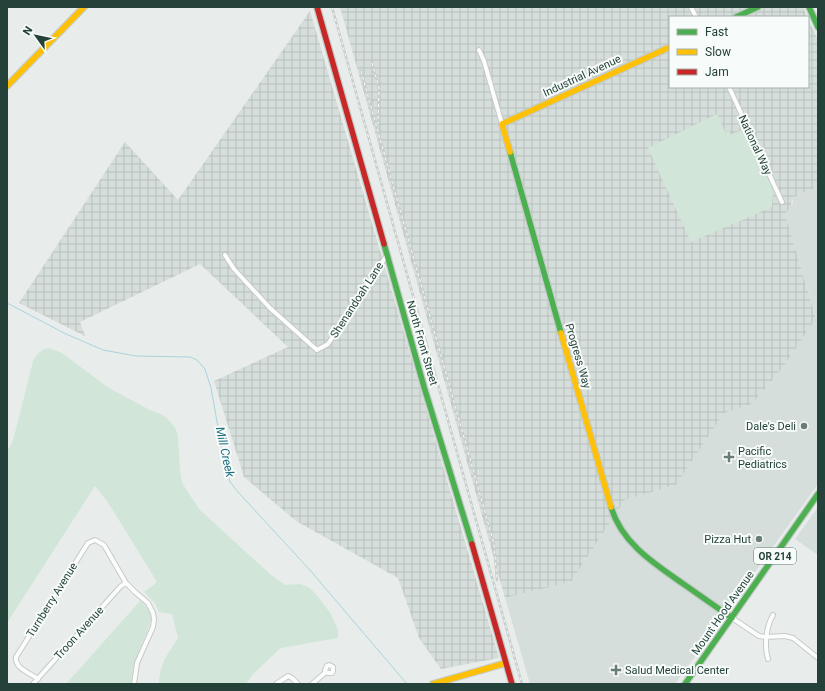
<svg xmlns="http://www.w3.org/2000/svg" width="825" height="691" viewBox="0 0 825 691" font-family="Roboto,sans-serif">
<defs>
<pattern id="industrial-grid" width="8" height="8" patternUnits="userSpaceOnUse"><rect width="8" height="8" fill="#d6dedb"/><path d="M0 4h8M4 0v8" fill="none" stroke="#b8c0bd"/></pattern>
</defs>
<rect width="100%" height="100%" fill="#e8edeb"/>
<path fill="#d6dedb" d="M818,186V484L675,684H530L505,598L571,582L625,500L676,485L724,413L752,404L784,366L816,317L785,214L789,211L793,203L792,198Z
M818,507V555L795,539Z"/>
<path fill="url(#industrial-grid)" d="M340,7H803L807,17H670V87H808V19L818,40V186L792,198L791,208L785,214L816,318L784,366L752,404L724,413L676,485L625,500L571,582L505,598Z
M310,11L499,658L441,669L419,638L398,578L296,521L244,477L214,381L288,347L200,264L80,322L85,336L19,303L125,142L178,200Z"/>
<path fill="#d1e6d8" d="M717,114L725,132L729,131L730,135L745,129L773,190L772,205V207L691,242L648,148Z
M49,348L62,353L109,388L150,410L163,415L168,419L176,429L178,437L180,469L182,483L200,510L270,574L285,585L300,584L310,588L319,598L331,614L338,630V638L281,648L253,674L246,684H159C160,663 167,655 178,638L172,614L159,612L155,603L144,592L157,582L109,504L95,486L7,623V451L12,443L16,429L33,361C37,353 41,349 49,348Z
M140,601C148,607 151,611 151,621L133,667L131,684H66Z"/>
<g fill="none" stroke-linecap="round" stroke-linejoin="round">
<path stroke="#a9d4db" stroke-width="1" d="M7,303L66,334L103,350L136,356L190,357L197,360L205,369L211,388L221,444L230,482L238,492L309,569L407,684"/>
<g stroke="#c5cac8" stroke-width="6">
<path id="street" d="M691,7L696,17
M479,50L484,61L502,124
M729,87L782,202
M225,255L234,269L270,308L317,350L328,344L387,255
M732,618L759,636L765,637L785,636L793,638L818,658
M768,659C764,646 766,627 773,615
M38,679C30,673 14,668 16,657L88,543L95,540L104,545L126,583L135,592L148,603L153,613L154,619L153,627L137,663L134,684
M33,684L121,586L126,583
M276,684L288,676L292,678L298,684
M312,684L326,672L325,670L327,666L329,665L333,667V671L332,673H328L326,672"/>
</g>
<g stroke="#c3cbc8" stroke-width="8">
<path id="fast" d="M809,7L818,27
M736,17L758,7
M510,152L561,333
M384,244L424,387L472,544
M611,507C621,542 653,563 682,583C699,595 715,606 732,618
M685,684L818,494"/>
</g>
<g stroke="#c3cbc8" stroke-width="8">
<path id="slow" d="M7,86L84,7
M510,152L502,124L670,47
M561,333L611,507
M433,684L506,663"/>
</g>
<g stroke="#c3cbc8" stroke-width="8">
<path id="jam" d="M317,7L384,244
M472,544L512,684"/>
</g>
<use href="#street" stroke="#fcfcfc" stroke-width="4"/>
<use href="#fast" stroke="#4caf50" stroke-width="5.5"/>
<use href="#slow" stroke="#ffc107" stroke-width="5.5"/>
<use href="#jam" stroke="#c62828" stroke-width="5.5"/>
<g stroke="#c9cdcc" stroke-width="2.5">
<path id="rail" d="M332,7L522,684
M372,63L379,88L378,124
M361,71L494,544L497,580"/>
</g>
<use href="#rail" stroke="#f7fbf9" stroke-width="1" stroke-dasharray="3" stroke-linecap="butt"/>
</g>
<g fill="#697e78" stroke="#f7fbf9" stroke-width="1.5">
<circle cx="804" cy="426" r="4"/>
<path d="M727 451h4v4h4v4h-4v4h-4v-4h-4v-4h4z"/>
<circle cx="759" cy="539" r="4"/>
<path d="M614 664h4v4h4v4h-4v4h-4v-4h-4v-4h4z"/>
</g>
<g text-anchor="middle" dominant-baseline="central" stroke-width="4" stroke-linejoin="round" paint-order="stroke">
<rect fill="#f7fbf9" stroke="#637a73" stroke-width="1" x="754" y="548" width="42" height="16" rx="3"/>
<g font-size="10" font-weight="bold" fill="#24423a">
<text x="775" y="556">OR 214</text>
</g>
<g font-size="11" fill="#24423a" stroke="#f7fbf9">
<text transform="translate(582 76) rotate(-25)">Industrial Avenue</text>
<text transform="translate(755 145) rotate(65)">National Way</text>
<text transform="translate(357 300) rotate(-57)">Shenandoah Lane</text>
<text transform="translate(422 343) rotate(74)">North Front Street</text>
<text transform="translate(578 356) rotate(74)">Progress Way</text>
<text transform="translate(52 600) rotate(-58)">Turnberry Avenue</text>
<text transform="translate(723 613) rotate(-55)">Mount Hood Avenue</text>
<text transform="translate(79 633) rotate(-48)">Troon Avenue</text>
</g>
<g font-size="11" fill="#24423a" stroke="#f7fbf9" text-anchor="end">
<text x="796" y="426">Dale's Deli</text>
<text x="738" y="451" text-anchor="start">Pacific<tspan x="738" dy="13">Pediatrics</tspan></text>
<text x="751" y="539">Pizza Hut</text>
<text x="625" y="670" text-anchor="start">Salud Medical Center</text>
</g>
<g font-size="12" font-style="italic" fill="#1c6f80" stroke="#f7fbf9">
<text transform="translate(225 452) rotate(78)">Mill Creek</text>
</g>
</g>
<rect width="825" height="691" fill="none" stroke="#24423a" stroke-width="16"/>
<rect x="669" y="16" width="140" height="72" fill="#f7fbf9" stroke="#a3b1ad"/>
<rect x="677" y="29" width="20" height="6" fill="#4caf50" stroke="#a3b1ad"/>
<text x="705" y="36" font-size="12" fill="#24423a">Fast</text>
<rect x="677" y="49" width="20" height="6" fill="#ffc107" stroke="#a3b1ad"/>
<text x="705" y="56" font-size="12" fill="#24423a">Slow</text>
<rect x="677" y="69" width="20" height="6" fill="#c62828" stroke="#a3b1ad"/>
<text x="705" y="76" font-size="12" fill="#24423a">Jam</text>
<g transform="translate(36 36) rotate(303)" stroke="#f7fbf9" stroke-width="3" paint-order="stroke">
<path d="M0-3L7 15L0 10L-7 15Z" fill="#24423a"/>
<text y="-6" font-size="11" font-weight="bold" text-anchor="middle" fill="#24423a">N</text>
</g>
</svg>
